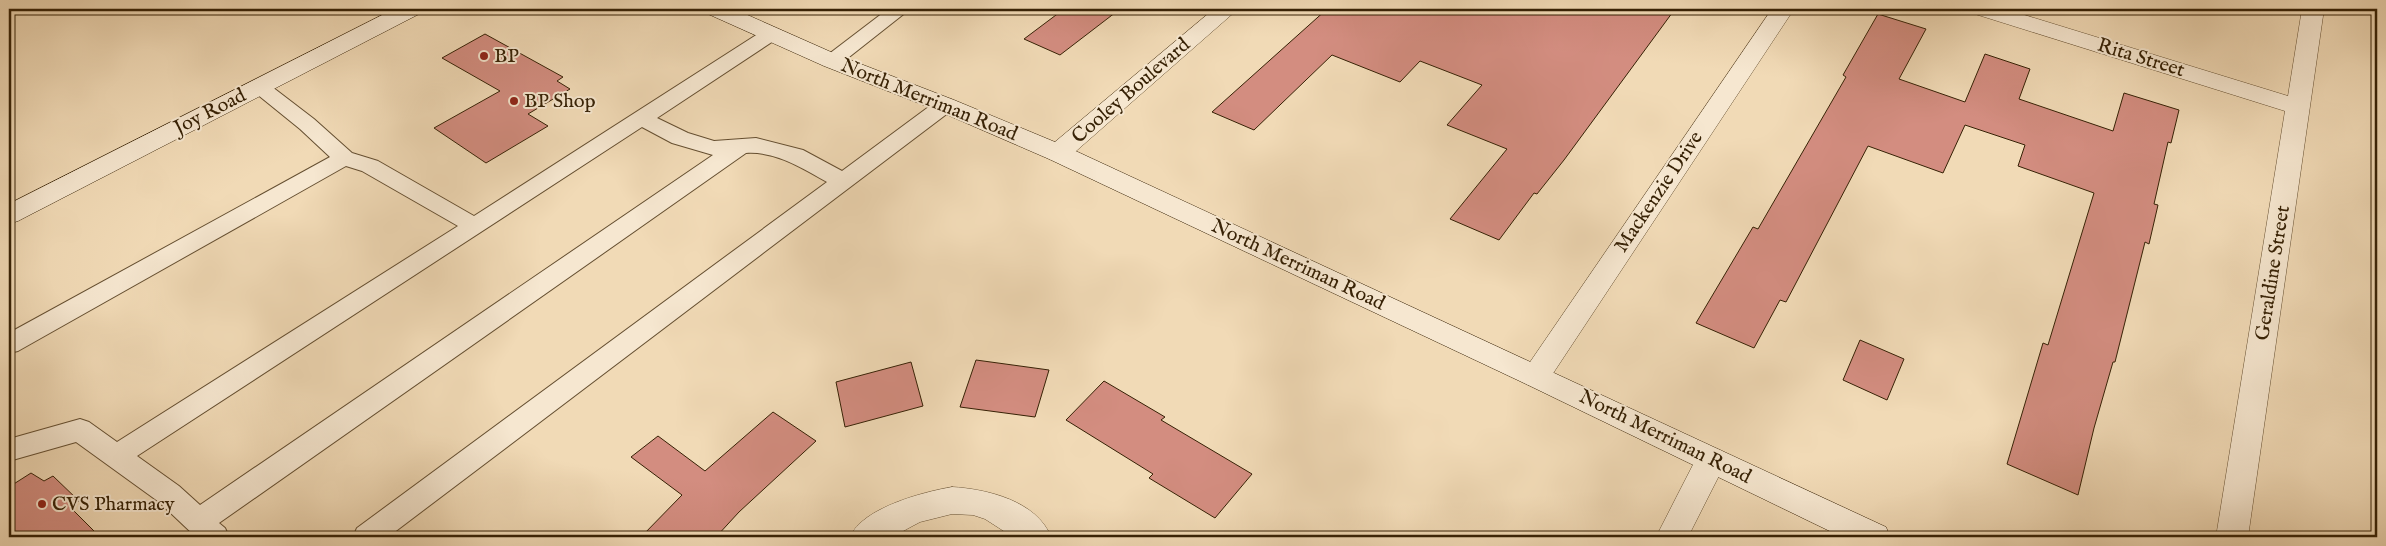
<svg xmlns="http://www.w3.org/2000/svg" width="2386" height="546" viewBox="0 0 2386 546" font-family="'IM FELL English',serif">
<rect width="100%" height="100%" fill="#f1dab6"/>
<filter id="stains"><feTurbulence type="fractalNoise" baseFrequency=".004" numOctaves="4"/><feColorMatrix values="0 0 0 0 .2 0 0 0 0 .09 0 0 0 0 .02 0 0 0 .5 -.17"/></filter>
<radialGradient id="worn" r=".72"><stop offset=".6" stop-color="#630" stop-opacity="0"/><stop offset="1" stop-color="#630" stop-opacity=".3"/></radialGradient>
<path fill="#d38d80" stroke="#362105" d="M1064,9H1120L1060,55L1024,39Z
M1327,9H1675L1564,160L1537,194L1534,193L1499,240L1450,219L1507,149L1447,125L1482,85L1420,61L1400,82L1332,55L1254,130L1212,112Z
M1878,14L1926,29L1899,79L1965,102L1985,54L2030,69L2019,99L2113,131L2124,93L2179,110L2171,143L2168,142L2154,204L2158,205L2149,244L2145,242L2115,362H2113L2094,428L2078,495L2007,464L2043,343L2048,345L2094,193L2018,166L2025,145L1965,125L1943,173L1868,146L1786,302L1780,300L1754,348L1696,323L1753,227L1758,229L1846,77L1843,75Z
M485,34L563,77L557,81L570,89L528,114L548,126L486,163L434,128L500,91L442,58Z
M1860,340L1904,359L1887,400L1843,380Z
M976,360L1049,370L1035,417L960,407Z
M911,362L923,406L845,427L836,382Z
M1104,381L1165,417L1161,420L1252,474L1215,518L1149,478L1153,474L1066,420Z
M773,412L816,441L739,512L716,537H641L682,495L631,457L658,436L705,471Z
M31,473L44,481L53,476L79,501L70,507L100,537H9V487Z"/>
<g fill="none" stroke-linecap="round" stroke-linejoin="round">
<g stroke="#654f31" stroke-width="2">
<path id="lane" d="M888,9H910L839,65L832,67L825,65L822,61L825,57Z
M771,28L778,30L781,34L778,38L657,118L688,133L714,141L756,138L803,150L842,171L938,100L945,98L952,100L955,105L952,110L388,537H353L357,528L827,182C802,168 776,151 746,153L219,523L225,528L229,537H196L159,502L76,442L9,461V439L80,419L89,422L117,442L458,226L362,171L346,166L18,351L9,353V333L330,157L300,129L253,91L250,87L253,83L260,81L267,83L314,119L352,153L378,161L474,216L764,30ZM642,127L672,143L713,155L200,505L179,486L137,456Z"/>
</g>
<g stroke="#654f31" stroke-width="1">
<path id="street" d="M1214,9H1238L1067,159L1058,161L1049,159L1045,153L1049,147Z
M1772,9H1794L1546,384L1536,387L1526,384L1521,376L1526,368Z
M1972,9H2005L2288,96L2302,9H2324L2248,537H2216L2285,111L1975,14Z
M1711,447L1722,451L1727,460L1688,537H1656L1700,451Z
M952,487C987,489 1037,501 1051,537H1013L985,519L973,515L952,514L920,522L892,537H850C862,508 923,492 952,487Z"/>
</g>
<g stroke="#362105" stroke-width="1">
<path id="secondary" d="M394,9H422L419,14L18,221L9,224V204Z
M705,9H734L840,56L954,100L1067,147L1886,527L1890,537H1842L1526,384L1049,159L936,110L824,66L708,14Z"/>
</g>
<use href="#lane" fill="#f6e7d0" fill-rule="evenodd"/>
<use href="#street" fill="#f6e7d0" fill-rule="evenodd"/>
<use href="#secondary" fill="#f6e7d0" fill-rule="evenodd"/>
</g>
<g fill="#8f2418" stroke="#f6e7d0" stroke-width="2">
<circle cx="484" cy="56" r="5"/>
<circle cx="514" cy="101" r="5"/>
<circle cx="42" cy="504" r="5"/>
</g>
<g text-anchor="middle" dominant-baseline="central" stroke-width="4" stroke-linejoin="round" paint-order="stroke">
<g font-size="20" fill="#362105" stroke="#f6e7d0" text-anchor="start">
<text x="494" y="56">BP</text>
<text x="524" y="101">BP Shop</text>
<text x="52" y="504">CVS Pharmacy</text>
</g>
<g font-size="20" fill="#362105" stroke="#f6e7d0">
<text transform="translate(2141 58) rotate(17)">Rita Street</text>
<text transform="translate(1131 91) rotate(-41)">Cooley Boulevard</text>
<text transform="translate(929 100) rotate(22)">North Merriman Road</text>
<text transform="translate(210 112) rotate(-27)">Joy Road</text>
<text transform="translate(1659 192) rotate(-56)">Mackenzie Drive</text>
<text transform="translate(1298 265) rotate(25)">North Merriman Road</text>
<text transform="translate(2273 273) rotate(-81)">Geraldine Street</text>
<text transform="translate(1665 437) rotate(26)">North Merriman Road</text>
</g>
</g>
<rect width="2386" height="546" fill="none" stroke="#f1dab6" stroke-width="30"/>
<rect x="10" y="10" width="2366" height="526" fill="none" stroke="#362105" stroke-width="2.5"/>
<rect x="15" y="15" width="2356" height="516" fill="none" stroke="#362105"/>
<rect width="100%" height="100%" filter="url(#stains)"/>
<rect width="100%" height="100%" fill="url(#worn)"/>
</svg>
